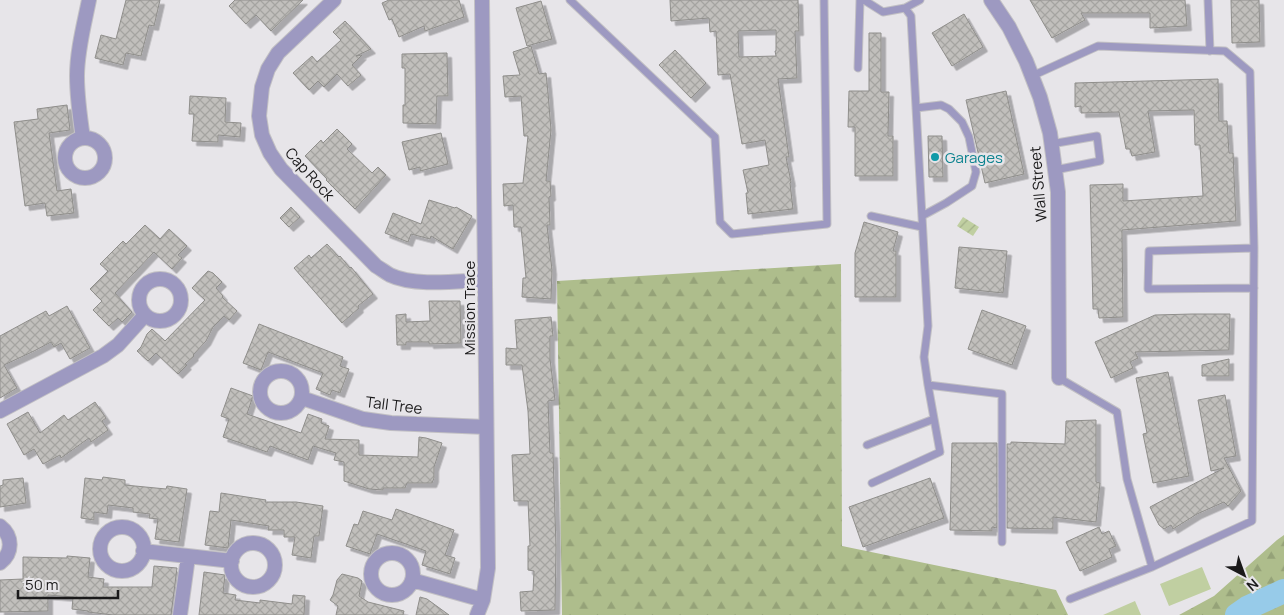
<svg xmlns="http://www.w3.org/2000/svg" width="1284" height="615" viewBox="0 0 1284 615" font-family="Manrope,sans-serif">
<defs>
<pattern id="forest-firs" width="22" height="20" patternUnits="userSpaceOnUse" patternTransform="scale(1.25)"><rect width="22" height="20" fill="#aebd8c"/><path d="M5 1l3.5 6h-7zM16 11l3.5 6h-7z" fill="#95a278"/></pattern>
<pattern id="garden-furrows" width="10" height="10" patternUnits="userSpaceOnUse" patternTransform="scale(1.25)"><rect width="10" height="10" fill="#c0cfa1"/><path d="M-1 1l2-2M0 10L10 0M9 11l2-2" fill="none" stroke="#a4b18a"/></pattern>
<pattern id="building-cross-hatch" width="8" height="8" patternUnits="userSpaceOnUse" patternTransform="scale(1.25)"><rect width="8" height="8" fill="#c1bfbc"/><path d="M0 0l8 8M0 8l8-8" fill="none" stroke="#a5a4a1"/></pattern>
<filter id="shadow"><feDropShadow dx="4.5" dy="4.5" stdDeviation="0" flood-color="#0004"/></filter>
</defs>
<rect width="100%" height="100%" fill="#e7e5e9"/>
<path fill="url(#forest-firs)" d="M841,264L842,546L1056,590L1068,615H562L557,281Z
M1284,535V615H1179L1214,596L1277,540Z"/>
<path fill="url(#garden-furrows)" d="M963,217L979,227L973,236L957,226Z"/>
<path fill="#c0cfa1" d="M1202,567L1211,589L1169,606L1160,584Z
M1135,601L1141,615H1103Z"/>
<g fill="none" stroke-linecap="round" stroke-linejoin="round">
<path stroke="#97cbe9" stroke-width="24" d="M1237,615L1247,608L1284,591"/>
</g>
<path fill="url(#building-cross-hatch)" stroke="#8f8e8b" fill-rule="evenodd" filter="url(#shadow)" d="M126,0H160L154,26L149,25L141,56L126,53L123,65L95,58L101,35L116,39Z
M235,0H303L271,31L256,15L246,24L229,6Z
M389,0H459L464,17L425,31L424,26L399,37L392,19L389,20L382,3Z
M670,0H798L799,31H795L797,78L778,79L789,157H786L791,182L790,183L793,209L748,214L746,193H748L743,170L769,165L765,140L742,144L730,74L718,75L716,31L710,32L709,18L671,21ZM776,30V51H775L776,56L739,57L738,31Z
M1030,0H1185L1187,26L1150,28V13H1081L1085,20L1052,38Z
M1231,0H1259L1260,42L1232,43Z
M541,1L552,39L527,46L516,8Z
M964,14L983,47L952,66L932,33Z
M345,21L371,49L356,56L362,55L352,65L361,75L348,86L337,74L324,87L318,81L309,90L293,73L312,56L317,62L341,40L333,32Z
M869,33H881V92H889L888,136H893V176H855V127H848L849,91H869Z
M531,46L539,74L546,73L548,93L551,130L546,181H550L551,196L549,197L550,225H547L552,270L551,299L522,297L523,278H526L521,227H514L513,205L504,206L503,184L523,183L528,136H524L521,96L505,97L503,76L520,75L513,52Z
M675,50L706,83L691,98L659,65Z
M447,53L448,96H437L436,124L403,123V105H405V68H402V54Z
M1218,79L1219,121H1227L1229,153H1233L1236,221L1122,230L1123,317L1099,318L1098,309H1093L1090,185L1123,184V201L1203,196L1200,145H1195L1194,110L1148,111L1155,152L1132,156L1130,149H1126L1119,112L1081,113V106L1075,107V83Z
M1006,91L1024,174L985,183L966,100Z
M190,96L226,98L225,122L241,123L240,137L218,135V142L192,141L194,114H189Z
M67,105L70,130L49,133L57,191L71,189L74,213L47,216L45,203L25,206L14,122L38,119L37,109Z
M337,129L352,144L347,149L372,173L378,167L386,175L355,209L326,180L327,179L305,156L321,140L323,143Z
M441,133L448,164L420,171V167L409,170L402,142Z
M928,136H942L943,177H929Z
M429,200L455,208L456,207L472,216L453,249L431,236L430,239L411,234L408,242L385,233L393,213L421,224Z
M291,207L300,217L289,227L280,218Z
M864,222L898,232L893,251H896V297H855V253Z
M145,225L160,239L169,229L187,246L178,255L182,258L172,269L154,252L115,293L132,312L122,322L118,318L109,326L93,310L102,301L90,289L108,271L100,264L123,241L126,244Z
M327,244L339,257L340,256L350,268L351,267L373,294L358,306L359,308L342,323L294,268L309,255L311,258Z
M959,247L1007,251L1003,293L955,288Z
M208,271L213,273L222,282L216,288L223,296L222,297L237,311L229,320L224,316L213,327L206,341L193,355L194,356L185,364L187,365L178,374L156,353L148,361L137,351L141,347L147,334L152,329L165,341L205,300L192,288Z
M429,301H460L461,343L429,344V342H406V345H397L396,315L406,314V322L430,321Z
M67,306L90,348L70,359L61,343L54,347L51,342L34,351L4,365L17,388L0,398V336L46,311L49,316Z
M982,310L1026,326L1012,365L968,349Z
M1192,314H1230L1229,350L1135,352L1138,358L1130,362L1133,368L1111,378L1095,342L1155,315Z
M551,317L553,336H550V359L555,400L548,401L550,453H553L556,547L555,610L521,611L520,592L533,591L534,571L528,570V546H530L528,501H514L512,455L530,454L528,411L522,365H506V348L517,349L515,320Z
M259,324L343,357L340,366L349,369L340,393L332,390L330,395L316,389L323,373L268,352L261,370L243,363Z
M1229,359V376H1202V365Z
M1168,372L1189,476L1153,483L1143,434L1147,433L1136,378Z
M231,388L253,396L247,414L301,433L308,414L322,419L321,423L329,426L325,439L359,440V455L418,457L419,437L426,438L442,443L434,467V478L432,483H407L405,488H383V490L369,489L344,481V462L334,460L336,453L313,446L308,460L270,446L267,452L223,437L229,419L221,416Z
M1225,395L1236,456L1224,458L1241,491L1228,506L1224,502L1197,514L1173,529L1171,525L1164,529L1159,525L1150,507L1224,468L1211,471L1198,400Z
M95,402L106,418L102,421L108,430L91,442L89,438L61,458L60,455L43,464L34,449L24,455L7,424L28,412L40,433L64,415L68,420Z
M1096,420V482L1100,483L1096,522L1053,517V529L1007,528V444H1011V442L1065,444L1066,421Z
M952,443H997V528L992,527V531L950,530Z
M103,477L125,480V485L166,489L167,486L187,489L179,542L155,539L158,519L149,518L150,514L133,512V508L108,505L107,514L94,512V520L81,518L85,478L102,480Z
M23,478L26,503L0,507V486L3,485V480Z
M930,478L944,518L863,547L849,507Z
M221,493L266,500L265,502H296L323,506L319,536H314L311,558L292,555L295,537H284V530H268L269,526L231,520L228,548L205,545L210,511L219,512Z
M396,509L454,530L445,555L455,558L450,574L422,565L426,551L377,534L370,554L346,546L354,524L358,525L363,511L392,520Z
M1099,527L1102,534L1109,531L1116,546L1109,549L1112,557L1080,571L1066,542Z
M67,556L90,558L88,577L104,579L103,587H152L154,566L177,568L171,615H113L88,612V611L72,609L73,597L48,595V611L0,612V580L23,579V557L67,558Z
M204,572L225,575L223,593L236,595L235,600L260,603V600L292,604L293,595L305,596L304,615H199Z
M342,574L358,578L362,581L359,596L368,602L404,611L403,615H336L338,606L330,600L333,595L337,580Z
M420,597L427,599L449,615H416Z"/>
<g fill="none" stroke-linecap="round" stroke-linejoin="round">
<g stroke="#c2c0c4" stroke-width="9">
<path id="lane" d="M570,0L715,137L720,222L732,234L827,224L824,0
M864,0L883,12L905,8L920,0
M1208,0L1210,51
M905,8L911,16L928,326L924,357L928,385L1002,394V542
M858,68L860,0
M1032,76L1098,46L1225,51L1250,72L1254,248L1252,521L1152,567L1127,479L1117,412L1059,378
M916,108L941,105L949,109L962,122L969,137L976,172L972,186L946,203L922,216
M1051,144L1097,136L1100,161L1055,170
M871,216L922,227
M1254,288L1148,289L1149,251L1254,248
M867,445L934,419
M872,483L940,452L928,385
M1070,599L1152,567"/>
</g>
<g stroke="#c2c0c4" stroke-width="16">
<path id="street" d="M334,0L278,53L268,69L262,87L259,116L262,135L270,153L281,169L376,266C381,269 385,272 390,275C415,287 458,281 485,280
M991,0L1009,27L1026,61L1040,97L1050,133L1058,192L1059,378
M83,138C80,118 77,97 77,76C77,51 84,25 89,0
M65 158a20 20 0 1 1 40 0a20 20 0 1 1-40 0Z
M139 300a21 21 0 1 1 42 0a21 21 0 1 1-42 0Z
M260 392a21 21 0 1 1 42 0a21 21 0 1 1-42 0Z
M302,398L363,419L391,423L486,427
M0,411L103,356L118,345L145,315
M0,526C13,536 13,553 0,563
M100 549a22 22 0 1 1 44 0a22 22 0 1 1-44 0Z
M231 565a22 22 0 1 1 44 0a22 22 0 1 1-44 0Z
M143,551L232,561
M371 574a21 21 0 1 1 42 0a21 21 0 1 1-42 0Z
M412,580L483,600
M180,615L188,557
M477,615L483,600L488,568L482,0"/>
</g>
<use href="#lane" stroke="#9d99c1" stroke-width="7"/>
<use href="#street" stroke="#9d99c1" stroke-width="14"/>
</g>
<circle fill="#0f9aa8" stroke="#e7e5e9" stroke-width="2" cx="935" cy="157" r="5"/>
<g text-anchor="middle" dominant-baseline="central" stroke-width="5" stroke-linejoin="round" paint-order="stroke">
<g font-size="15" fill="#0d838f" stroke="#e7e5e9" text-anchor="start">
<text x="945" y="157">Garages</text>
</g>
<g font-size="15" fill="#1a191a" stroke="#e7e5e9">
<text transform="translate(310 174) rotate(48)">Cap Rock</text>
<text transform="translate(1038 184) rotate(-95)">Wall Street</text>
<text transform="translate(469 308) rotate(-90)">Mission Trace</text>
<text transform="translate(394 405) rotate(7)">Tall Tree</text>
</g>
</g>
<g transform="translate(1244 575) rotate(139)" stroke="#e7e5e9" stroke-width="4" paint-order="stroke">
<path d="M0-4L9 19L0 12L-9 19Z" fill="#1a191a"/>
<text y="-8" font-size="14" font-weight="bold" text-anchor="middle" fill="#1a191a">N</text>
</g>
<path d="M18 590v8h100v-8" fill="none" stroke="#1a191a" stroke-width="2.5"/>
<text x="25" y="590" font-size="15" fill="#1a191a" stroke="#e7e5e9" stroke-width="4" paint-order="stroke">50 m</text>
</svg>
